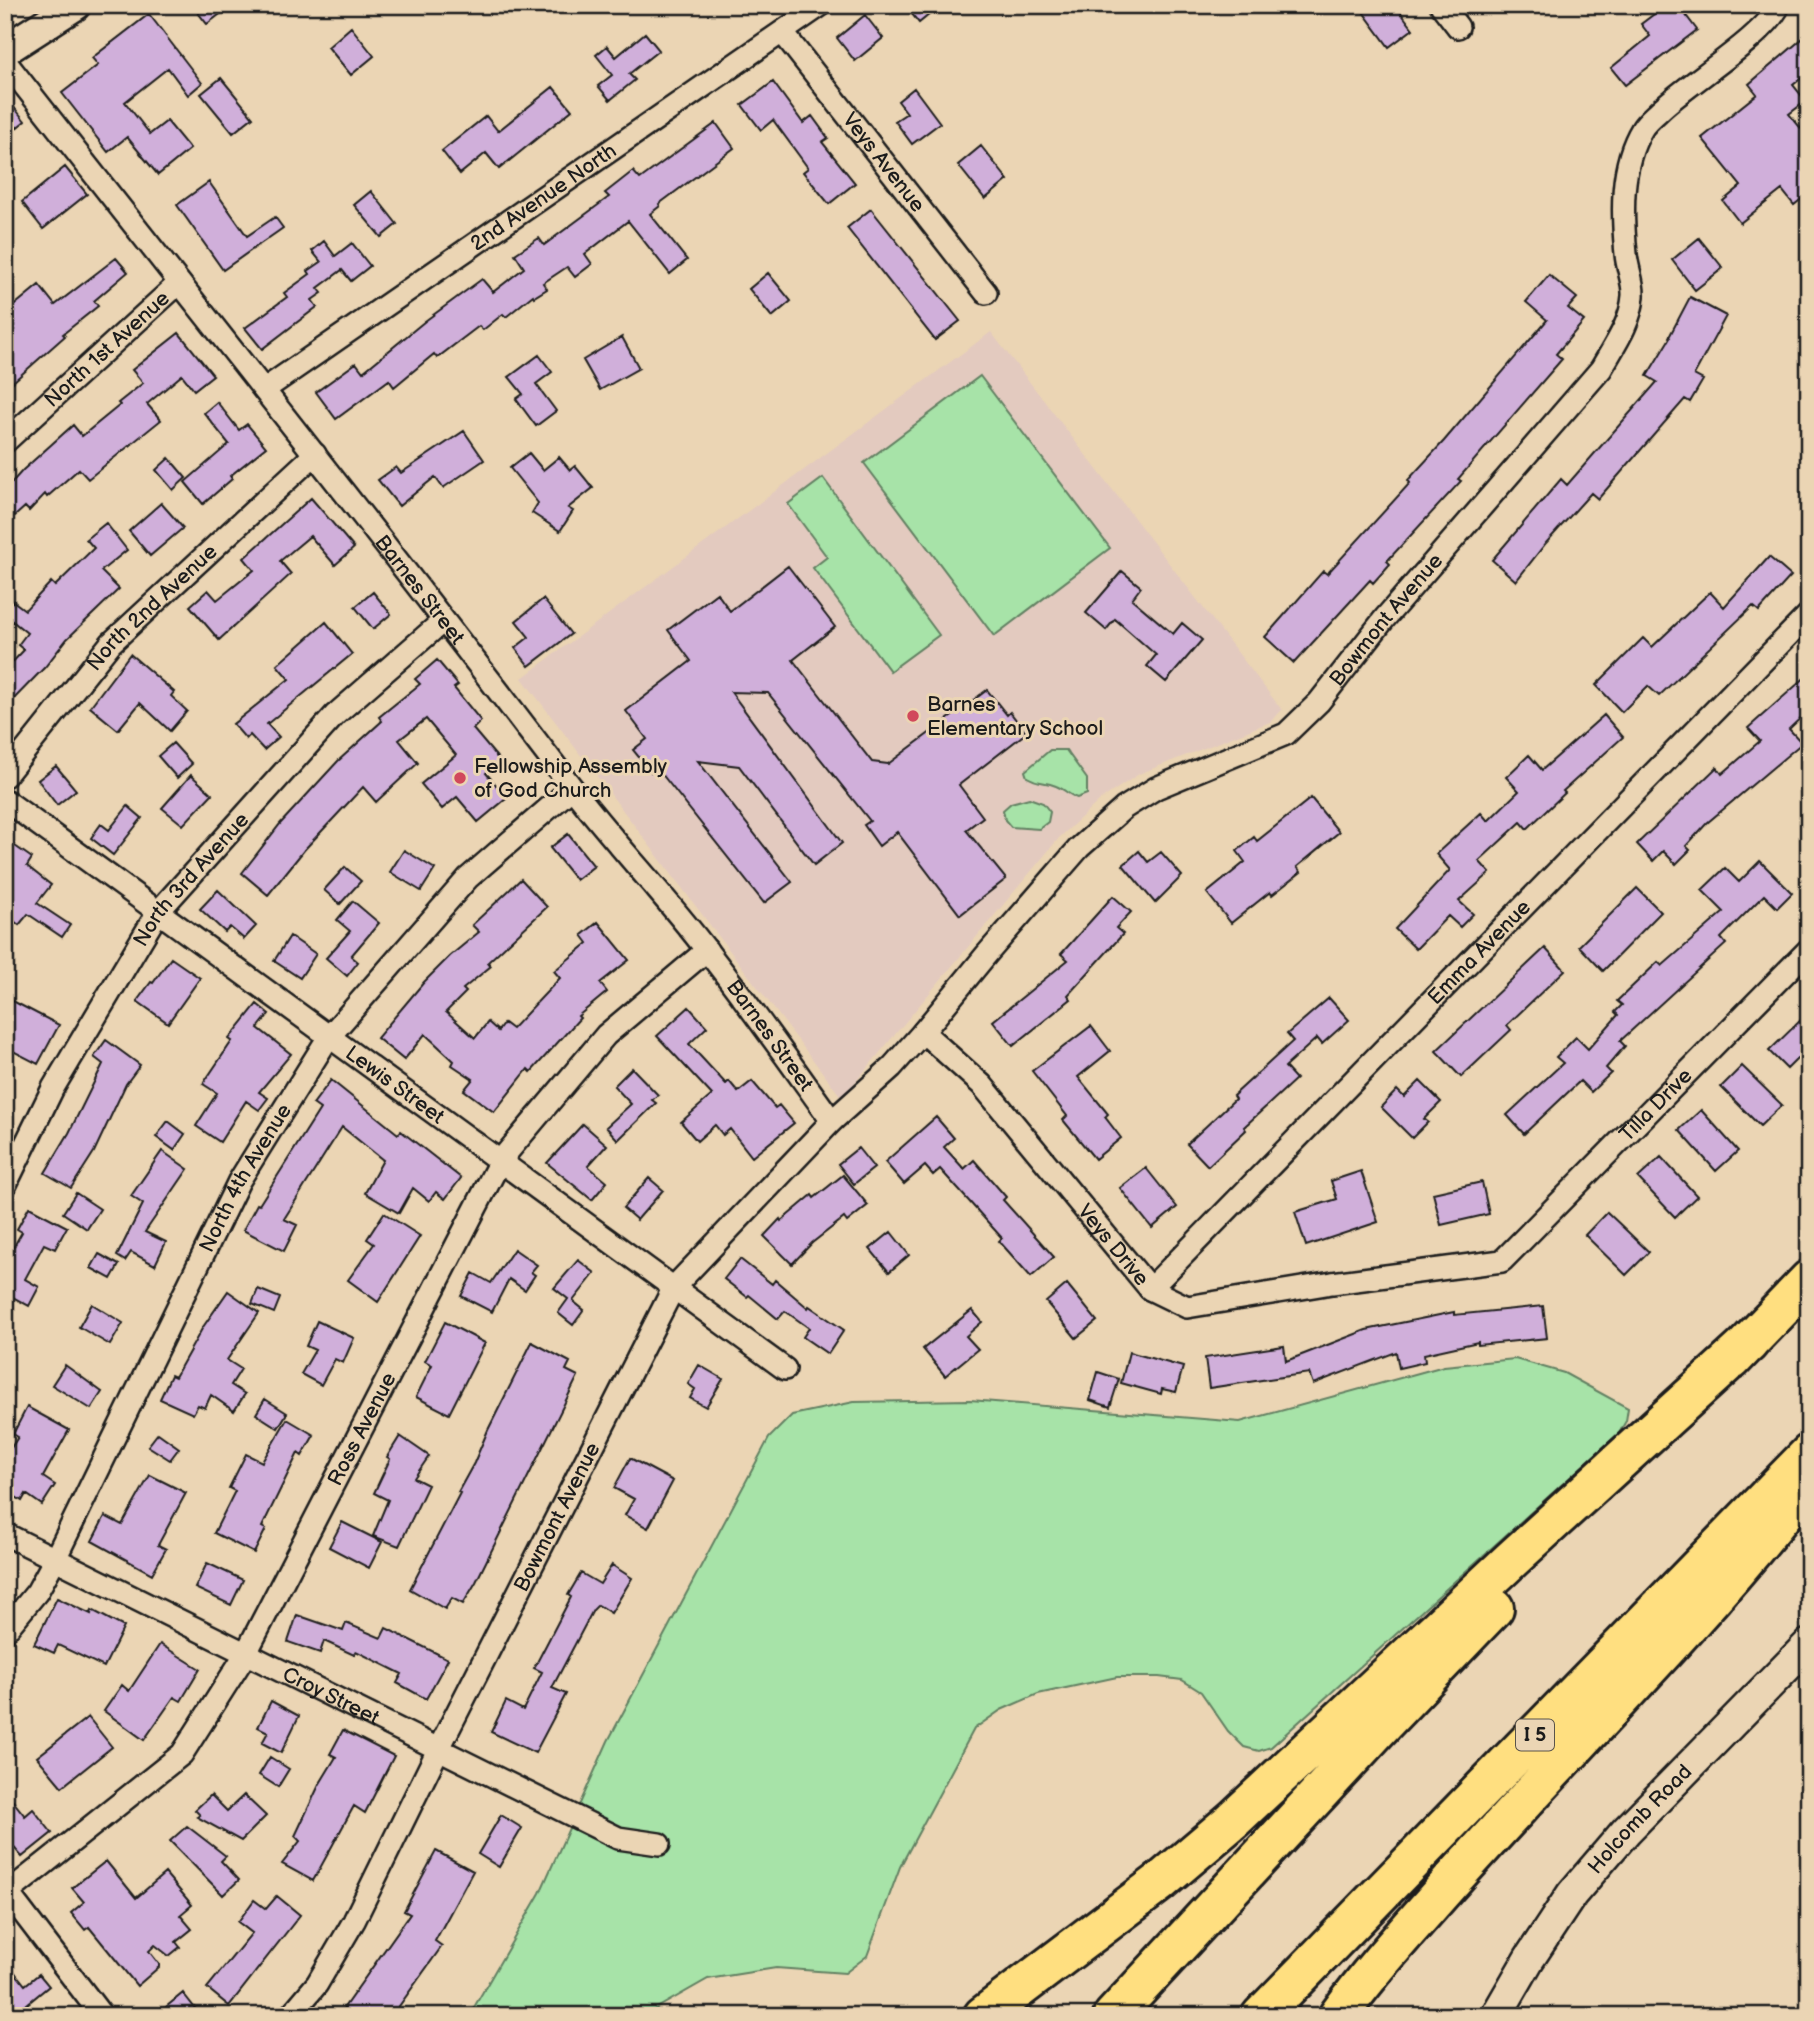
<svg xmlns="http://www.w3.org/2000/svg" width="1814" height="2021" viewBox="0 0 1814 2021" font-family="'Balsamiq Sans',sans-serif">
<rect width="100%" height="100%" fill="#ebd5b4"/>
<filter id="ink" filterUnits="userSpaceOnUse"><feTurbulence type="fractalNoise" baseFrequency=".0143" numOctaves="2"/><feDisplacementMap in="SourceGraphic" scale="14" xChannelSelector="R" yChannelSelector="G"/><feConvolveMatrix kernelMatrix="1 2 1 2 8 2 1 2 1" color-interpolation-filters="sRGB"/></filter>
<g filter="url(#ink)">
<path fill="#e3cabf" d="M991,332L1282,710L1270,722L1139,774L1100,800L1059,838L842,1098L522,678Z"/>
<path fill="#a7e3a8" stroke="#628062" stroke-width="2" d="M980,376L1110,548L994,636L864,463Z
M823,478L939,635L890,671L813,568L827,557L788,504Z
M1050,750H1066L1087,779V794L1077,798C1069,795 1064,789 1056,786C1044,781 1039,784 1027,777L1025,771Z
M1029,798L1043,803L1050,812L1048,822L1039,829L1011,827L1005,820L1003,810L1011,803Z
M1515,1359L1564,1373L1628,1408L1626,1421L1619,1433L1271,1747L1259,1751L1244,1747L1228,1731L1201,1692L1182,1680L1159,1677H1117L1038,1694L1001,1710L974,1729L900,1867L867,1956L845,1973L776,1968L708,1979L657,2008L651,2016H469L540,1893L608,1741L769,1438L792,1415L854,1402L970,1400L1240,1422L1444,1366Z"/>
<path fill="#d0afda" stroke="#1c1c1c" stroke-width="2" d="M192,5H232L207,24Z
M905,5H941L919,23Z
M1358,5H1395L1413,29L1389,47Z
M1666,5H1678L1697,30L1625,85L1611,68L1650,36L1641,24Z
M149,14L202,83L188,95L168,68L125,102L150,134L167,121L190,149L158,175L127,137L108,152L62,93L98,65L92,58Z
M865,15L883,38L855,61L837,38Z
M351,27L374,56L351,75L328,47Z
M645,33L659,50L629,74L635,80L610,100L598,86L612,75L596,55L607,46L616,57Z
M1809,33V72L1793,85L1806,101L1789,114L1809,138V193L1794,205L1782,190L1740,223L1723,201L1741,186L1702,138L1757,94L1749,84Z
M221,78L253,117L233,133L201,94Z
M773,82L803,123L812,116L828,138L822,142L855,183L829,204L803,172L808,168L773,120L761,130L742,105Z
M553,87L572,110L499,169L486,153L460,174L442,151L486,116L498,131Z
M914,88L940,123L912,144L895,121L907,113L898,101Z
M5,96L25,121L5,137Z
M716,123L734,148L659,204L660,206L650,214L687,260L670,274L628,221L585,254L592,264L575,277L567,267L543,283L547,289L534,297L533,295L506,317L503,314L483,330L479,326L437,358L434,354L394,387L389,380L336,419L316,392L356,363L363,372L425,321L482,279L493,292L524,268L515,254L539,238L544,245L609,197L605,193L633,171L640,179Z
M981,146L1008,180L985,199L958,165Z
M65,167L87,194L43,229L22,202Z
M209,182L247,236L275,217L283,228L223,270L177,205Z
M371,191L397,224L381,237L354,205Z
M871,209L960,321L935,340L847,228Z
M1699,238L1723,268L1695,290L1672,260Z
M324,241L335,256L352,243L370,266L351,281L342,270L318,288L322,293L312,300L317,307L262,349L245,328L287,297L284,293L310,274L308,271L321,262L312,251Z
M116,258L128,272L94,301L98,306L63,334L65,336L5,389V313L39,285L55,305Z
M768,273L791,301L772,317L749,289Z
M1549,275L1577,298L1568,308L1584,321L1556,354L1562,359L1458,479L1461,481L1387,561L1390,564L1373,583L1370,580L1294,663L1265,637L1323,571L1327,574L1410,483L1408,480L1444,441L1547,320L1526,302Z
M1690,297L1726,316L1694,375L1703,380L1690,402L1685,399L1598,499L1591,493L1546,543L1516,581L1492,560L1561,479L1567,485L1657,382L1647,376L1670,338L1669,337Z
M179,333L213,375L194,390L182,375L147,404L161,420L88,479L79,469L47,497L45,494L29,511L25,507L15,516L5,507V490L23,470L73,425L82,436L120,405L118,403L143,383L132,370Z
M622,337L639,368L600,390L583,360Z
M539,355L552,372L536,384L556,411L536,426L516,399L523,394L509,377Z
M217,402L239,430L247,424L266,447L230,476L232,479L203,504L185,482L229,444L204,413Z
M464,431L484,460L443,488L435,477L399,506L378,480L396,467L401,473Z
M529,453L543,470L559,457L570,470L575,466L593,488L568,508L573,511L560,531L532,513L538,503L510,468Z
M169,458L186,478L173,490L156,470Z
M311,498L354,548L335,565L310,536L280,561L291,574L219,640L190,606L208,590L217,600L254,570L244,558Z
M161,503L183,528L150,556L129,531Z
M106,523L127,550L101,571L119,589L67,639L45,667L5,708V670L24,650L18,645L27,633L5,615V611L13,601L25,610L51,582L55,586L94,548L86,539Z
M1769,557L1791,576L1759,611L1753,606L1659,696L1648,686L1622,712L1596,685L1643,638L1652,647L1710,592L1724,607Z
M788,566L835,627L793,660L872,762L888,764L987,690L1007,715L1010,712L1026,733L959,785L983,817L966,830L1006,879L960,915L897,832L879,846L864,825L870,821L768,693L731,692L842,843L814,865L739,766L698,761L792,882L764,903L657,768L651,772L633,750L647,739L626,711L691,661L668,630L717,593L730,611Z
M1122,571L1141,587L1132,599L1173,634L1182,623L1202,640L1166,682L1147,666L1156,655L1115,619L1106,630L1086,613Z
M373,592L391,614L373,629L355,607Z
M543,599L571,634L529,666L515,648L529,637L516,621Z
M326,622L352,654L267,724L279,737L264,750L250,735L246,739L233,724L289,679L277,665Z
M130,654L174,692L171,696L187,711L170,731L140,703L118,730L90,707Z
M437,660L458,685L454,688L481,721L473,729L500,761L486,773L507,798L478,822L457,797L442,809L421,784L456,755L426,719L399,740L418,763L376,802L363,787L305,849L268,895L242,873L280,824L338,761L382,721L379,717L420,684L415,679Z
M1809,674V710L1789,729L1802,743L1707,823L1686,846L1690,850L1676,864L1663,851L1653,861L1637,844L1717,767L1722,774L1760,741L1748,728Z
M1604,715L1623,737L1563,791L1565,793L1527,829L1521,822L1479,861L1490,873L1459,901L1473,914L1460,927L1448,916L1416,949L1395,929L1450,870L1436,854L1481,813L1488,821L1519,791L1506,777L1529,755L1542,770Z
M173,743L192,764L177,778L158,756Z
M56,766L76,790L57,805L38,780Z
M191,775L212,794L183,825L162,808Z
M1311,798L1339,832L1297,867L1301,872L1272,895L1270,892L1231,923L1207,893L1245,862L1237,851L1254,837L1257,841Z
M128,806L142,818L113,855L91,838L101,824L109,830Z
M568,834L594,866L576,880L550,848Z
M5,839L32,858L27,866L51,885L37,903L70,925L62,937L28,914L19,925L5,914V898L13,888L5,882Z
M404,850L435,869L421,891L390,872Z
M1139,851L1148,862L1161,852L1182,876L1155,903L1123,865Z
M1760,861L1792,893L1777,908L1764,895L1721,938L1726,944L1620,1041L1625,1046L1606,1068L1611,1073L1591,1092L1580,1081L1524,1134L1507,1115L1563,1063L1556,1057L1576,1037L1588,1049L1618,1015L1615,1012L1622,1005L1617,1001L1658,962L1662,966L1724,912L1702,890L1725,868L1739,882Z
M345,867L361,881L340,904L324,890Z
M521,879L547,907L488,962L491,966L463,989L466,992L446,1012L475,1038L488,1022L498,1031L504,1023L512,1029L560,978L554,971L588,943L582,935L598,922L629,960L600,983L607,992L578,1016L580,1018L531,1072L528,1069L494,1112L464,1090L473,1079L452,1065L454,1061L425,1034L404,1060L377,1038L424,982L450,956L479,932L472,925Z
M1637,888L1661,912L1603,971L1579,946Z
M218,890L256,926L244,939L230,927L225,932L200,909Z
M1113,896L1131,912L1116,928L1123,934L1068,995L1071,999L1013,1046L993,1021L1068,960L1061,954Z
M353,901L379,923L351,956L358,962L347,976L326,958L350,931L337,920Z
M290,936L316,954L300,978L274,961Z
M1545,948L1565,970L1507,1025L1511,1030L1461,1077L1436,1051Z
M171,958L200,978L168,1023L137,1001L151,982L153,983Z
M5,997L59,1025L38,1064L5,1047Z
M1329,998L1349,1020L1322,1044L1317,1038L1285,1067L1296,1079L1244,1127L1246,1130L1208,1166L1187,1144L1235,1099L1233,1096L1293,1041L1287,1034Z
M257,1004L269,1014L258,1028L291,1054L259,1092L268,1098L259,1110L246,1101L220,1142L196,1126L217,1093L203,1084L232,1041L229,1039Z
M689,1007L707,1027L689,1044L726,1084L729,1081L738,1092L752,1081L775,1108L779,1105L794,1123L752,1157L730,1129L723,1135L715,1125L697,1141L681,1122L712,1095L657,1036Z
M1809,1012V1047L1787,1069L1769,1051Z
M1091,1026L1110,1051L1078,1077L1108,1114L1105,1117L1121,1138L1095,1159L1063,1120L1067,1116L1032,1071Z
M106,1040L140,1065L126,1084L94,1152L71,1188L45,1173L69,1133L103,1064L94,1057Z
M1742,1066L1782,1105L1760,1126L1721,1087Z
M632,1068L658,1095L652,1100L656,1103L618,1140L606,1127L631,1104L614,1086Z
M331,1080L398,1134L401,1131L461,1178L445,1199L436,1192L429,1201L413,1188L399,1213L365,1193L383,1160L342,1127L284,1219L297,1225L284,1251L243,1230L257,1204L259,1205L320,1109L313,1104Z
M1420,1081L1441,1102L1424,1119L1428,1122L1412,1138L1381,1107L1397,1090L1404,1097Z
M1701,1110L1738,1151L1716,1171L1679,1130Z
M936,1117L954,1138L944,1147L964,1169L974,1160L1006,1197L1003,1200L1054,1257L1031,1277L999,1241L1002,1238L940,1169L933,1175L925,1166L904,1184L885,1162Z
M168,1121L185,1134L174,1150L156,1137Z
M583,1124L607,1145L588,1166L607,1182L592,1200L547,1163Z
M858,1148L874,1168L854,1184L838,1164Z
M162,1151L188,1169L145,1232L166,1242L155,1265L131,1252L125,1261L117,1256L143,1204L131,1196Z
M1661,1157L1697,1196L1675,1217L1638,1178Z
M1146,1168L1177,1207L1152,1228L1120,1188Z
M1361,1171L1378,1222L1306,1246L1295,1212L1337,1199L1331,1181Z
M843,1175L868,1205L847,1222L844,1218L812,1243L792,1264L764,1236L780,1219L781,1221L812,1195L814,1198Z
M649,1178L663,1190L637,1220L623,1208Z
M1482,1182L1489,1214L1441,1225L1433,1193Z
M76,1193L100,1209L87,1229L63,1213Z
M29,1207L67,1227L55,1249L44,1244L25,1279L39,1287L29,1306L5,1293V1262L22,1232L17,1229Z
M1607,1212L1649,1252L1626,1275L1585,1235Z
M384,1213L420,1236L378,1302L348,1280L374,1244L367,1239Z
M891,1232L909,1255L889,1272L870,1249Z
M514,1249L537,1265L531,1272L535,1275L525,1290L509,1279L492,1312L461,1296L473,1273L491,1283Z
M99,1254L119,1265L111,1279L91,1268Z
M740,1259L772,1284L775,1280L808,1308L809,1306L844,1330L828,1354L803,1337L809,1328L785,1311L778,1319L749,1295L747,1297L724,1279Z
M578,1260L595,1273L573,1301L584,1310L573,1325L558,1313L568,1299L554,1288Z
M1067,1284L1097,1321L1076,1338L1046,1302Z
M258,1289L280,1298L274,1313L252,1304Z
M228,1291L259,1313L227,1360L241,1369L231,1385L245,1394L234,1411L211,1395L205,1408L198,1405L193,1414L160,1399L171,1375L175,1377L203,1327Z
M92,1304L123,1323L110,1345L79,1327Z
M1543,1306L1547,1338L1478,1345V1342L1424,1354L1425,1362L1399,1368L1396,1352L1313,1384L1309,1373L1209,1388L1205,1358L1284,1346L1286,1361L1366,1330L1454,1312V1315Z
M972,1310L982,1322L966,1336L978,1349L945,1376L923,1349Z
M317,1321L354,1338L343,1363L335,1359L321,1385L301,1374L315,1350L306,1346Z
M445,1322L485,1343L449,1414L416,1397L432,1365L425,1361Z
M532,1342L570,1362L566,1370L578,1376L476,1582L463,1604L452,1598L445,1609L410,1589L460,1493L458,1492L474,1463L488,1430Z
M1129,1352L1183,1367L1176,1392L1162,1389L1161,1394L1121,1383Z
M65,1365L102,1392L91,1409L52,1385Z
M699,1365L723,1379L706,1407L690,1398L695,1389L688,1384Z
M1098,1372L1119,1379L1110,1407L1090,1400Z
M265,1399L287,1413L278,1428L256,1414Z
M27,1407L69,1430L43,1477L55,1485L42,1505L26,1494L22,1501L5,1490V1457L18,1437L13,1434Z
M287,1419L314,1435L302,1456L298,1453L262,1527L266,1529L254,1553L214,1533L235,1491L229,1488L246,1454L262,1462Z
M158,1433L179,1448L170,1460L148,1446Z
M400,1436L429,1456L414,1478L428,1485L399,1546L373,1536L388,1500L374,1493L390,1459L387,1457Z
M630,1458L673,1481L648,1528L625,1515L634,1499L614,1488Z
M150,1475L186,1493L158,1545L166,1549L152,1574L92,1541L105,1516L122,1525Z
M342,1522L382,1542L369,1568L329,1547Z
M207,1563L243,1580L231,1605L195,1588Z
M612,1565L632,1578L611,1613L598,1605L593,1610L552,1688L566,1694L535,1753L491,1732L506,1701L523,1710L542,1672L534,1668L571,1597L568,1595L581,1573L600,1584Z
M57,1598L91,1614L92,1610L124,1627L104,1667L58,1645L54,1653L34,1644Z
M297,1615L343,1631L346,1623L381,1638L386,1628L448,1659L426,1699L397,1683L402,1674L356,1651L354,1655L324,1641L320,1653L288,1642Z
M160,1644L200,1669L181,1701L174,1697L144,1740L104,1711L122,1685L129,1691Z
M271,1701L299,1716L281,1753L262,1743L268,1732L258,1727Z
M88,1717L112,1747L62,1787L37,1757Z
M343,1730L394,1756L365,1813L354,1806L313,1881L282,1864L300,1841L295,1836L319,1785L336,1757L330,1754Z
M270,1757L289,1769L278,1787L259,1775Z
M5,1791L25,1816L33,1809L52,1833L22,1857L5,1837Z
M211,1795L227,1811L244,1795L266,1816L241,1841L197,1817L200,1815L195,1810Z
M501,1815L522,1828L499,1867L478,1854Z
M187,1826L226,1856L221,1861L239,1880L223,1895L170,1841Z
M436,1851L473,1871L435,1941L442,1946L392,2016H338L410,1914L404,1911Z
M106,1861L136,1898L165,1873L192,1905L180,1915L192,1929L176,1942L180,1947L169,1956L155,1945L149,1951L159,1964V1967L137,1986L89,1927L85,1930L71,1913L84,1902L72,1888Z
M277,1896L300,1915L229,2006L207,1988L252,1933L238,1922L254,1900L266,1909Z
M5,1960L25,1985L39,1974L49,1986L16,2013L5,2000Z
M183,1993L201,2016H155Z"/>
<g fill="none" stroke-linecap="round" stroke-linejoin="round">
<g stroke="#1c1c1c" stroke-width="26">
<g id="street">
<path d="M1441,5L1458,27"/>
<path id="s1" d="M783,33L986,293"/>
<path id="s2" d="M5,61C194,302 385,541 570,785C614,843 665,895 708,952C751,1007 791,1064 832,1121"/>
<path id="s3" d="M265,389L821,5"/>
<path id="s4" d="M5,442L179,283"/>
<path id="s5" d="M5,776L111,643L315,454"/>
<path id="s6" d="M5,800L785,1369"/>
<path id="s7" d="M923,1032L986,955L1079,848L1124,808L1156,788L1286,734L1319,702L1385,618L1601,369C1614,346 1631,323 1633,296C1634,283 1627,268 1626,254C1622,214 1620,165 1642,129C1646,122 1654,116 1660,110C1688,83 1767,35 1779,5"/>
<path id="s8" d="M5,1186L53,1088L158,912L335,715L443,621"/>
<path id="s9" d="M1150,1289L1809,614"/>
<path id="s10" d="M5,1534L618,1838L659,1844"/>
<path id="s11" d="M5,1631L37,1592L55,1559L239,1181L328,1038L468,878L572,788"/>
<path d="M5,1889L102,2016"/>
<path id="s12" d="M5,1895L182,1754L245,1655L500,1161L606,1035L707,950"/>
<path id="s13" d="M290,2016L317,1984L354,1921L439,1748L674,1287L832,1121L892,1067L923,1032L982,1085L1150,1289L1187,1307L1332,1283L1502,1261L1809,949"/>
</g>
</g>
<g stroke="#1c1c1c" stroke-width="35">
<g id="secondary">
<path d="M5,50L75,5"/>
<path id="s14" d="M1496,2016L1529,1959L1572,1894L1626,1831L1809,1644"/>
</g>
</g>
<g stroke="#1c1c1c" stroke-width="44">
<path id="highway" d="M1732,1360L1809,1280
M983,2016L1160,1882L1233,1820L1512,1559L1749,1343
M1113,2016L1385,1722L1494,1608
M1261,2016L1809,1454
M1338,2016C1371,1970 1410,1928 1447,1886C1563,1755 1690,1633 1798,1495"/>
</g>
<use href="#street" stroke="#ebd5b4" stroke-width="21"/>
<use href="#secondary" stroke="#ebd5b4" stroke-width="30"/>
<use href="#highway" stroke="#ffdf80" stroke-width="38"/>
</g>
</g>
<g fill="#d1495b" stroke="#ebd5b4" stroke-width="2.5">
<circle cx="913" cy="716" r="7"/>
<circle cx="460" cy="778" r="7"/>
</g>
<g text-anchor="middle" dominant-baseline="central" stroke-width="6" stroke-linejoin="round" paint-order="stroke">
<rect fill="#ebd5b4" stroke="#5a544a" stroke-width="2" x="1516" y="1719.5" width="38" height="31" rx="5"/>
<g font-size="19" font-weight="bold" fill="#1c1c1c">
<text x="1535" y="1735">I 5</text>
</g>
<g font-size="21" fill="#1c1c1c" stroke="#ebd5b4">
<text stroke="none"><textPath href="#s1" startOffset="164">Veys Avenue</textPath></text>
<text stroke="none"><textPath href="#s3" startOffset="338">2nd Avenue North</textPath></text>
<text stroke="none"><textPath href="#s4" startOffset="138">North 1st Avenue</textPath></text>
<text stroke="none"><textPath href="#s2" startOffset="672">Barnes Street</textPath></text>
<text stroke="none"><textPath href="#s5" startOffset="224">North 2nd Avenue</textPath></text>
<text stroke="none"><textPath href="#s7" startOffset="632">Bowmont Avenue</textPath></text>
<text stroke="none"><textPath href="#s8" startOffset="360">North 3rd Avenue</textPath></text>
<text stroke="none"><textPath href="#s9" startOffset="471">Emma Avenue</textPath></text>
<text stroke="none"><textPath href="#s2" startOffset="1239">Barnes Street</textPath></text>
<text stroke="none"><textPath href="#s6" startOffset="483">Lewis Street</textPath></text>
<text stroke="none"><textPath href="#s13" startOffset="2104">Tilla Drive</textPath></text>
<text stroke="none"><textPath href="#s11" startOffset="514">North 4th Avenue</textPath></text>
<text stroke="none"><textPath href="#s13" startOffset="1468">Veys Drive</textPath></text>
<text stroke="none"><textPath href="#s12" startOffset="598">Ross Avenue</textPath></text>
<text stroke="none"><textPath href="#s13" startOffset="567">Bowmont Avenue</textPath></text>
<text stroke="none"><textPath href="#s10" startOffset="364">Croy Street</textPath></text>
<text stroke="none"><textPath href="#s14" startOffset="245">Holcomb Road</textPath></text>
</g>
<g font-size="21" fill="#1c1c1c" stroke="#ebd5b4" text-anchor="start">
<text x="927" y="704">Barnes<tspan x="927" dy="24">Elementary School</tspan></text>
<text x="474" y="766">Fellowship Assembly<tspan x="474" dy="24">of God Church</tspan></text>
</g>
</g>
<rect width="1814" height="2021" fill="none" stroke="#ebd5b4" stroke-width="28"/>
<rect x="14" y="14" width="1786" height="1993" fill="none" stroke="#1c1c1c" stroke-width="2.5" filter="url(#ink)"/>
</svg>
